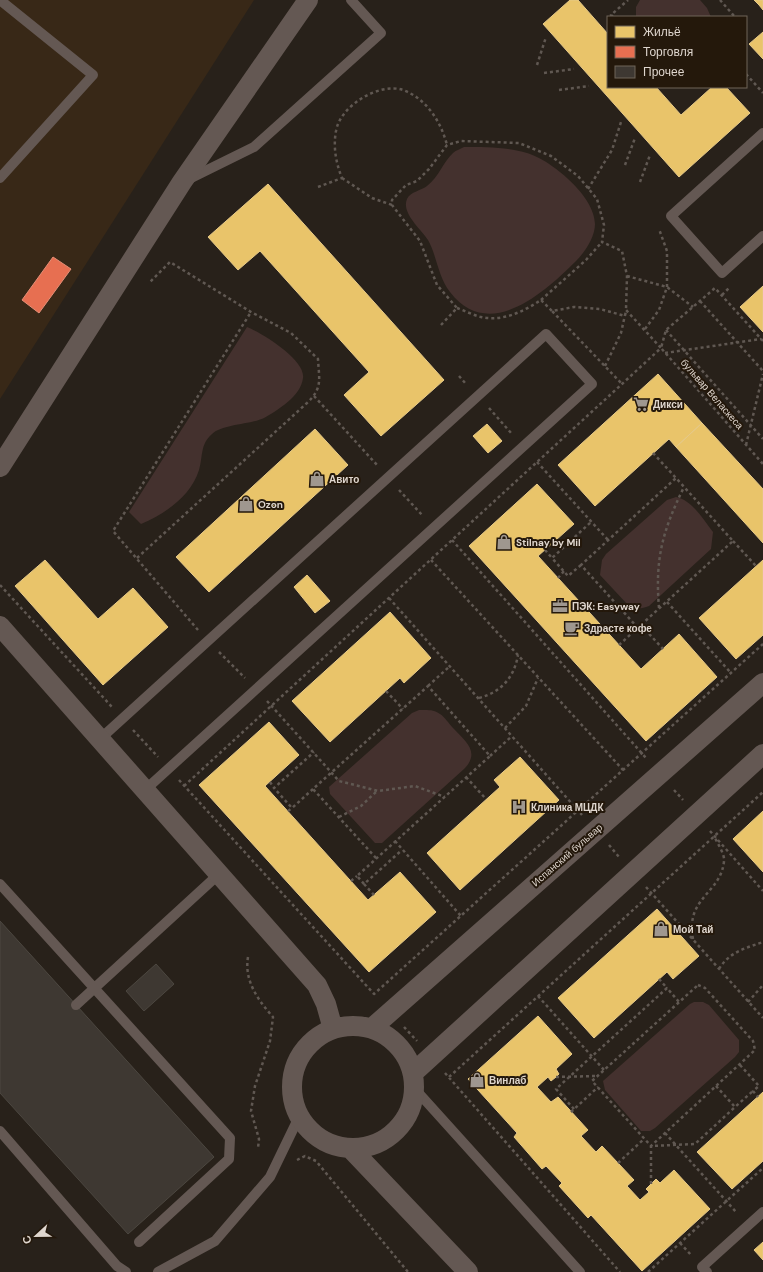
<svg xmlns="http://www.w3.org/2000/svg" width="763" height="1272" viewBox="0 0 763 1272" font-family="'DM Sans',sans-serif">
<rect width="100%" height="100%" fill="#28211a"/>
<path fill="#382817" d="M0,0H254L0,399Z"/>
<path fill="#44312e" d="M640,0H700L707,8L711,17H636V7Z
M464,147C484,147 508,147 527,153C551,160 595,196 595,224C595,237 585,252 576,261C545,292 489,343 450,292C438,277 437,256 428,240C421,229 401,213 407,199C410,192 422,190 427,186C439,177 443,162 453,153C456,150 461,149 464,147Z
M247,327C262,333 306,360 303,378C301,396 278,410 264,418C249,425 223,424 212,434C200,444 203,457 199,470C191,496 165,514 141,524L129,512Z
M676,497C692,500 703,519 713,532L711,549L649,606C641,609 636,610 628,605L600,575L602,560L606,554L667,500Z
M419,710C426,710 434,709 440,714C445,717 449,724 453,728C465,741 481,752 464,769L382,843H375L330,794L329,787L412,713Z
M694,1002H703L709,1005L739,1040V1052L735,1057L655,1128L650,1131H641L605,1090L603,1081L690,1004Z"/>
<path fill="#e9c46a" stroke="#e6c988" d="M570,0H578L608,34V87H656L681,115L712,87H726L750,113L679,177L543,24Z
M754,0H763V10L759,5Z
M763,32V59L749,44Z
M268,184L444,380L381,436L344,395L369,372L260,251L238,270L208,237Z
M763,286V332L740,307Z
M658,374L702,423L676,447L669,439L595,506L558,465Z
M702,423L763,489V543L676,447Z
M487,424L502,441L488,453L473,436Z
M315,429L348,465L209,592L176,557Z
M537,484L574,524L538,556L641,669L679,634L717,677L646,741L469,546Z
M45,560L98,619L133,588L168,627L103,685L15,586Z
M763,560V635L736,659L699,618Z
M307,575L330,601L315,613L294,587Z
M390,612L431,658L404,683L400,678L330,742L292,701Z
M269,722L299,755L265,786L368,900L400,872L436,912L369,972L199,785Z
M520,757L559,800L460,890L427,853L500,787L494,780Z
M763,811V872L733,839Z
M657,909L699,956L673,979L667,972L594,1038L558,998Z
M538,1016L572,1054L556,1069L559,1074L556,1077L551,1081L548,1077L537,1087L551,1102L558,1097L588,1130L581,1136L596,1152L602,1146L634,1180L627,1186L640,1200L649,1192L646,1189L656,1179L660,1183L674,1170L710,1209L642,1271L591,1215L588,1218L559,1186L562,1183L546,1166L542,1169L514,1137L517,1133L468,1079Z
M763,1092V1161L732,1189L697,1152Z
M763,1242V1260L754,1250Z"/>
<path fill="#e76f51" stroke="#e58e76" d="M53,257L71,269L39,313L22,300Z"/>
<path fill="#3e3832" stroke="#4c4740" d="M0,921L214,1157L128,1234L0,1093Z
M156,964L174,984L144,1011L126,991Z"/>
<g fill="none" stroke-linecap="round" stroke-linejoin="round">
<path stroke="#605852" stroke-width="2.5" stroke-dasharray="3 3" stroke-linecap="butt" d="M720,0L735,17
M613,17L611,15L628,0
M537,65L546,37
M544,73L574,69
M746,74L763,93
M559,90L589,86
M625,165L635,138
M342,178L372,198L392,205
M640,182L650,155
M318,187L342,178C336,163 333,147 336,131C340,106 379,82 403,90C427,99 441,122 447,145
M588,189L612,150L621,122
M627,276L667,287L693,307
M722,295L729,288
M541,300L586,260L602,242
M700,301L763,371
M457,308C465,311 473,315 481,317C503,322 524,311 541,300L552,311
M441,325L457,308L437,285L420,241L392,205V200L406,185L417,181L429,169L447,145L461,141L519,143L551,156L578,176L597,199L604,225L602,242L622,251L627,276L626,310
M645,329L659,310L667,287V251L659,229
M666,330L763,439
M763,341L715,288L666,330L661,348L763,464
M665,353L761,339
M605,366L621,333L625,315
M459,376L466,384
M314,396L377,465
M489,408L512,434
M746,445L763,374
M653,453L676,478
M537,462L608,540
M399,490L423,516
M452,540L646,758
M733,541L756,566
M545,550L552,558
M137,558L307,403C323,388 319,379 318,359L291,333L251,312L170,262L149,283
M431,560L623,770
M581,565L568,576L552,558L591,522
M558,578L564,571
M0,585L112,707
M389,598L582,815
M667,602L731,673
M659,608C655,559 662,532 684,487
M641,625L663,649
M198,630L113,531L251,312
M619,645L733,541L676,478L581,565L638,628
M219,652L245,678
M428,686L450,666
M386,691L403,709
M479,698C501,692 514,678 518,655
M267,701L339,781L378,791L415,786L445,797
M505,728L526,706L538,678
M133,730L158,757
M490,756L512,736
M466,777L486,799
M179,780L374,994L763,644
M270,782L274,788
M184,786L622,384L661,348L626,310L625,316L600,309L574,307L552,311L622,384
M313,789L292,808L274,788L314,752
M674,790L683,800
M288,811L292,808
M339,817L361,806L377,791
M710,831L763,891
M395,841L461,916
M609,845L619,857
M376,858L313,789L428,686L490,756L357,876L364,884L402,850
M351,881L357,876
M364,884L374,895
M646,887L763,1018
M693,939C685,897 721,894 724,861C725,855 718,844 715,838
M248,957C244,981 258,1000 273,1017L270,1041L255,1086L251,1111L259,1139L258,1148
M719,969C729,952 746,948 763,942
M659,979L667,988
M698,985L705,988L753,1041L755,1050L651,1146L592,1081Z
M538,996L604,1070
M748,1002L763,985
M404,1027L417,1041
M740,1065L759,1086L753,1091L758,1097
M445,1073L620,1272
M449,1077L763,792
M556,1077L597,1076
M716,1086L735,1107L753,1091
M574,1109L556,1089L667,988L679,1002
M571,1112L598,1087
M665,1133L737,1213
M297,1160L305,1156L316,1161L408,1272
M618,1163L644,1139
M651,1184V1146L695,1144L735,1107
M680,1243L692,1256
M648,1272L763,1168"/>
<path stroke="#645853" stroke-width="10" d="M0,0L93,75L0,178
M763,133L671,216L722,273L763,236
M189,179L254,147L381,33L351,0
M100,739L546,334L592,384L145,790
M0,884L230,1138L229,1159L139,1242
M76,1005L219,874
M415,1089L580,1272
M0,1131L117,1266L126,1272
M158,1272L215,1241L270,1177L299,1117
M707,1272L702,1267L763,1212"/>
<path stroke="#645853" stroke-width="20" d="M0,467L182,182L308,0
M0,626L317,985L326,1004L333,1029
M292 1087a61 61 0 1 1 122 0a61 61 0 1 1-122 0Z
M372,1028L763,683
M413,1073L763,754
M351,1149L468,1272"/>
</g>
<defs>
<g id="supermarket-bare" transform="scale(1.2)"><path d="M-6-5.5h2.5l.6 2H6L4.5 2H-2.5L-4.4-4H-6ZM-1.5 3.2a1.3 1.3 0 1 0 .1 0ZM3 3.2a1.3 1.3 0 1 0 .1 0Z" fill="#9f978f" stroke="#24180b" stroke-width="2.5" paint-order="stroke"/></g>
<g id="shop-bare" transform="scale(1.2)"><path d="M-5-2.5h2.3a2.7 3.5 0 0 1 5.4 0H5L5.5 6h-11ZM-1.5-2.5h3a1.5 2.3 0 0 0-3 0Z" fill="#9f978f" stroke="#24180b" stroke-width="2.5" paint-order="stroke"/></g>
<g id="office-bare" transform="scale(1.2)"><path d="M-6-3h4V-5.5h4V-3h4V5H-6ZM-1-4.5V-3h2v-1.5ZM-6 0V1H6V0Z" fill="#9f978f" stroke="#24180b" stroke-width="2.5" paint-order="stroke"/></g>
<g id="cafe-bare" transform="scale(1.2)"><path d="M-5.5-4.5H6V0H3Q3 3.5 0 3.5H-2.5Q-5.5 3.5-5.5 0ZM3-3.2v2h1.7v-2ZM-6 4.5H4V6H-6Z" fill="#9f978f" stroke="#24180b" stroke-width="2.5" paint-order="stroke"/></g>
<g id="hospital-bare" transform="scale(1.2)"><path d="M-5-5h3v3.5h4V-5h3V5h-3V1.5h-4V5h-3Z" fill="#9f978f" stroke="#24180b" stroke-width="2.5" paint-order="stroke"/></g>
</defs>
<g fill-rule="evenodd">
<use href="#supermarket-bare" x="641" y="404"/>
<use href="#shop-bare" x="317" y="479"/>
<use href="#shop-bare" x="246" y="504"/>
<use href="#shop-bare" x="504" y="542"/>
<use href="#office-bare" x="560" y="606"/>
<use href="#cafe-bare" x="572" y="628"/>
<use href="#hospital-bare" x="519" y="807"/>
<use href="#shop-bare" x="661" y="929"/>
<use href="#shop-bare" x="477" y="1080"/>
</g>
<g text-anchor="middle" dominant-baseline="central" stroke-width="4" stroke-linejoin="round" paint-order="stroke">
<g font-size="10" fill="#dfd6ce" stroke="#24180b">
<text transform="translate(712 394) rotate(49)">бульвар Веласкеса</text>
<text transform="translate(567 855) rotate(-41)">Испанский бульвар</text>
</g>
<g font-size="10" font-weight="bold" fill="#dfd6ce" stroke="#24180b" text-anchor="start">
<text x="653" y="404">Дикси</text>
<text x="329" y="479">Авито</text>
<text x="258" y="504">Ozon</text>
<text x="516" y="542">Stilnay by Mil</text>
<text x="572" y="606">ПЭК: Easyway</text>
<text x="584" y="628">Здрасте кофе</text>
<text x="531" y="807">Клиника МЦДК</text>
<text x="673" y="929">Мой Тай</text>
<text x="489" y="1080">Винлаб</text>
</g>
</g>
<rect x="607" y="16" width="140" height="72" fill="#24180b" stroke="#6f6459"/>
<rect x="615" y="26" width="20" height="12" fill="#e9c46a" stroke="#6f6459"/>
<text x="643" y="36" font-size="12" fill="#dfd6ce">Жильё</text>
<rect x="615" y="46" width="20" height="12" fill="#e76f51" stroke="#6f6459"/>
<text x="643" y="56" font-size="12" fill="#dfd6ce">Торговля</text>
<rect x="615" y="66" width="20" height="12" fill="#3e3832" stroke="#6f6459"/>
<text x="643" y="76" font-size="12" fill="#dfd6ce">Прочее</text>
<g transform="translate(36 1236) rotate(248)" stroke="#24180b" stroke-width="3" paint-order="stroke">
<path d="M0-3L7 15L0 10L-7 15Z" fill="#dfd6ce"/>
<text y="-6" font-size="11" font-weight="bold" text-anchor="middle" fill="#dfd6ce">С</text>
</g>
</svg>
